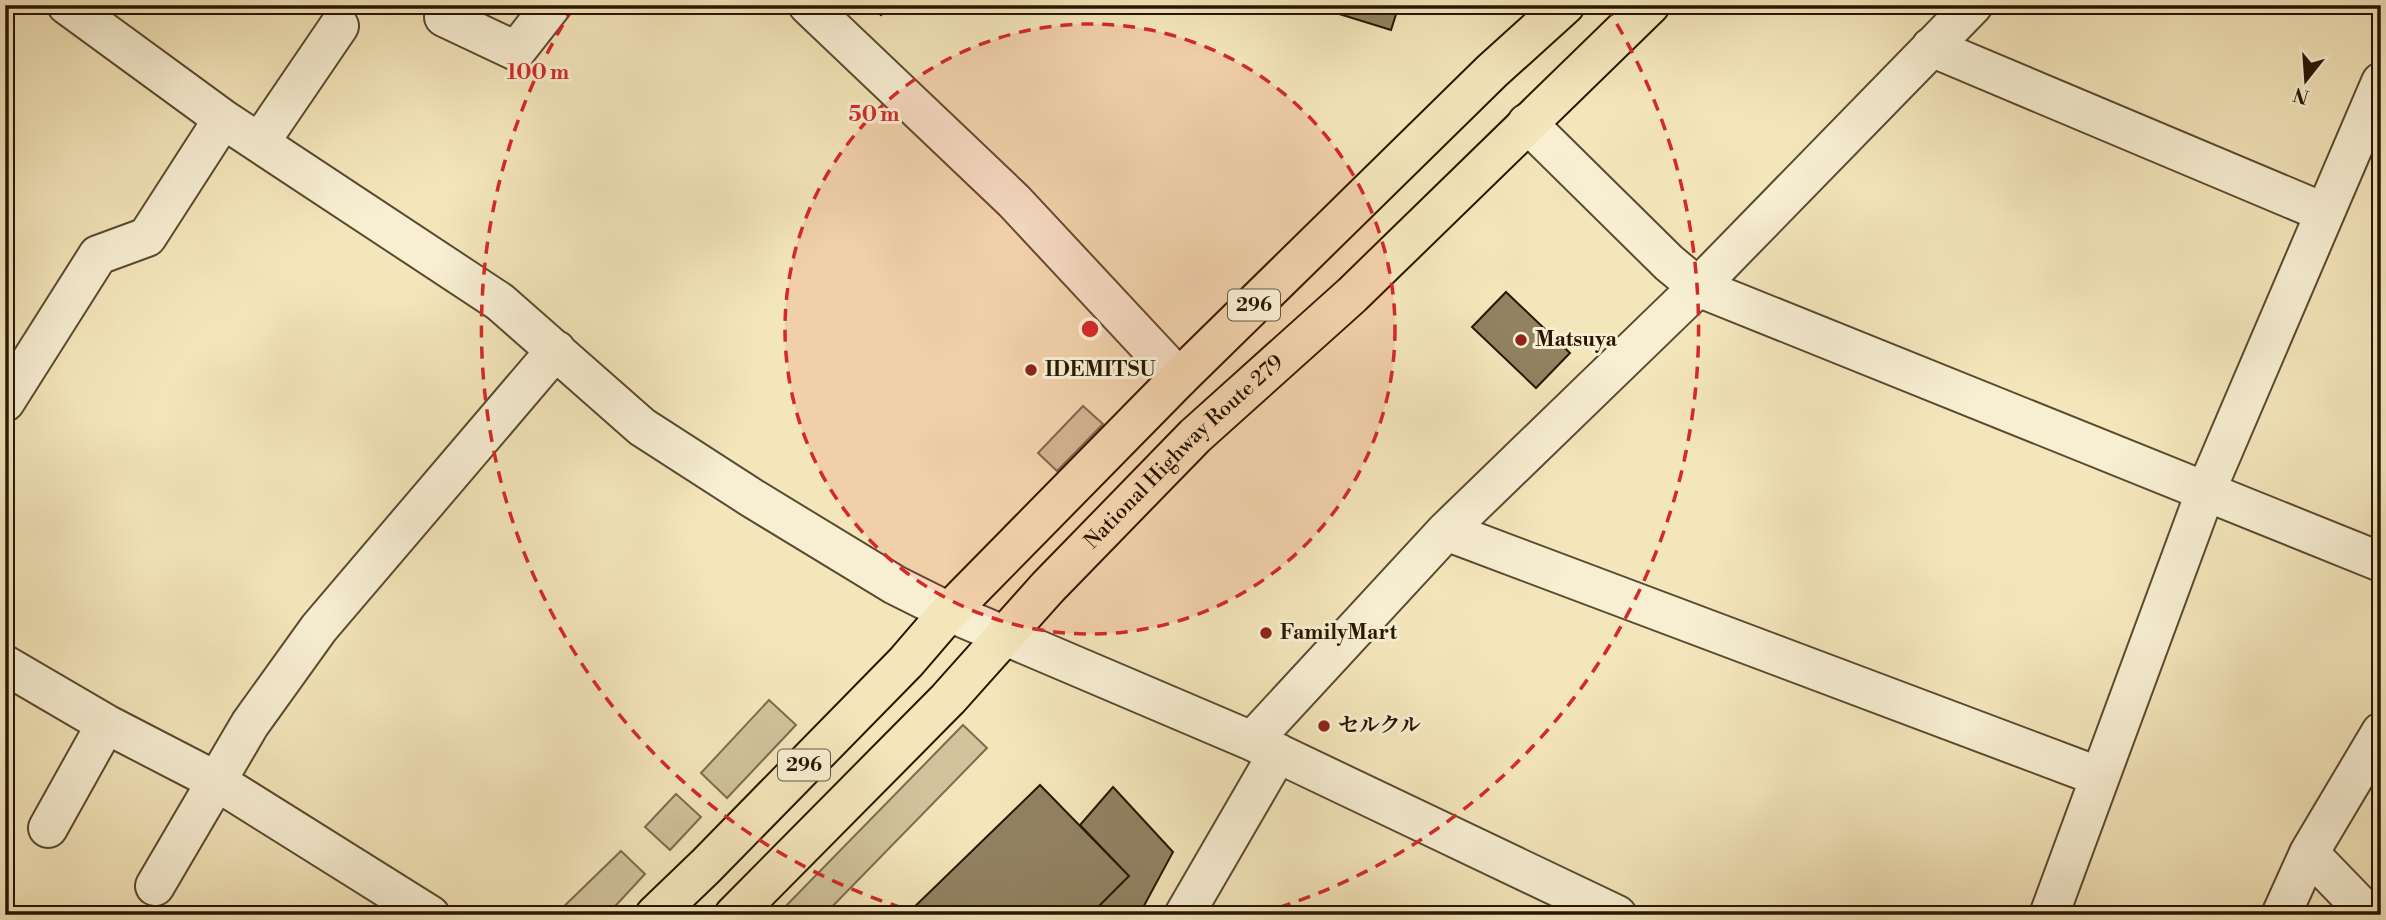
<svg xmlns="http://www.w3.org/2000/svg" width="2386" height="920" viewBox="0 0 2386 920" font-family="'Libre Bodoni','Noto Serif JP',serif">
<rect width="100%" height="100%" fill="#f4e6bb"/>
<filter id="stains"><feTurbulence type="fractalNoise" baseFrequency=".00286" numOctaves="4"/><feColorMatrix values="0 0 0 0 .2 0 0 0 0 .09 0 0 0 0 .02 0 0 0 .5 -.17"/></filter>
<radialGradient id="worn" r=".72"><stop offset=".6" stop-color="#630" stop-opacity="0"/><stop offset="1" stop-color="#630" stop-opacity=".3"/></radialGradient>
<path fill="#d1c39c" stroke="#7c6c4f" stroke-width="2" d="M1083,406L1103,424L1057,471L1038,453Z
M769,700L796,725L727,798L701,773Z
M963,725L987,748L824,915H777Z
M676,794L701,817L670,850L645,827Z
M621,851L645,874L607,915H555Z"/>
<path fill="#928262" stroke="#271602" stroke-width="2" d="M869,5H890L881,15Z
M1310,5H1399L1391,30Z
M1506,292L1570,353L1536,388L1472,327Z
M1040,785L1129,876L1099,906L1089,915H906Z
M1113,787L1173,852L1139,915H1107L1099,906L1129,876L1080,825Z"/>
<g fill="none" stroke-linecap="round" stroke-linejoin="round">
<g stroke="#5a4a30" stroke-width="42">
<path id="minor" d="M67,5L223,119L500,302L642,427L752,498L895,585L949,612L1252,741L1617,915
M808,5L1014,201L1179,378
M444,17L516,51L552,5
M1931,47L2323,212
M1527,123L1669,263L1698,287L2381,562
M260,142L339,26
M5,402L98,255L147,237L223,119
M1446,531L2100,777
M5,665L106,724L216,781L430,915
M1252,741L1446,531L1698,287L1973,5
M48,828L106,724
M2309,853L2369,915
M155,886L250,724L319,628L556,350
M1184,915L1278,753
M2049,915L2205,493L2381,82
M2281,915L2309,853L2381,732"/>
</g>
<g stroke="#271602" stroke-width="42">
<g id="highway">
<path d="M655,915L706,866L906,662L949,612L1179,378L1492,71L1565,5"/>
<path id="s1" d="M734,915L948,699L1048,587L1195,436L1352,295L1650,5"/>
</g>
</g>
<use href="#minor" stroke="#f8efd3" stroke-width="38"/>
<use href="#highway" stroke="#f4e6bb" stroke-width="38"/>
</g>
<circle cx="1090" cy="329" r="305" fill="#d62828" fill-opacity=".12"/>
<g fill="none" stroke="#d62828" stroke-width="3.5" stroke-dasharray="12 9">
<circle cx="1090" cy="329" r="305"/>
<path d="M922 914A609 609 0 0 1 574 6M1606 6A609 609 0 0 1 1258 914"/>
</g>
<g fill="#8f2418" stroke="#f8efd3" stroke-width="2.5">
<circle cx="1521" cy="340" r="7"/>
<circle cx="1031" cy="370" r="7"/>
<circle cx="1266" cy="633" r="7"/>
<circle cx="1324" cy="726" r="7"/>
</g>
<g text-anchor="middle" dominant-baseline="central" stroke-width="6" stroke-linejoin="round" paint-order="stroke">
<g fill="#f8efd3" stroke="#665741" stroke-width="2">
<rect x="1228" y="289.5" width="52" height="31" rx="5"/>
<rect x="778" y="749.5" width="52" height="31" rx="5"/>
</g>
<g font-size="19" font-weight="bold" fill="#271602">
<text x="1254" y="305">296</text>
<text x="804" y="765">296</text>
</g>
<g font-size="21" font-weight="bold" fill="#271602" stroke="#f8efd3" text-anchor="start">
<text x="1535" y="340">Matsuya</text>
<text x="1045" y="370">IDEMITSU</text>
<text x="1280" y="633">FamilyMart</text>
<text x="1338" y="726">セルクル</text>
</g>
<g font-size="21" fill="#271602" stroke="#f8efd3">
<text stroke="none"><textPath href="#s1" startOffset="646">National Highway Route 279</textPath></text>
</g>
</g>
<circle cx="1090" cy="329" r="10" fill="#d62828" stroke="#f8efd3" stroke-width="3.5"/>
<g font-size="21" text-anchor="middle" font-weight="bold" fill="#d62828" stroke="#f8efd3" stroke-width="6" stroke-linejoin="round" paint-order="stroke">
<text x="538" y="79">100 m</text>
<text x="874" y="121">50 m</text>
</g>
<rect width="2386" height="920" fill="none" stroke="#f4e6bb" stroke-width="28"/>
<rect x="7" y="7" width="2372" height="906" fill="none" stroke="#271602" stroke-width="3.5"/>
<rect x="14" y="14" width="2358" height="892" fill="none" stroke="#271602" stroke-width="2"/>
<g transform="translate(2306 80) rotate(197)" stroke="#f8efd3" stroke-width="5" paint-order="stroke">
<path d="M0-5L12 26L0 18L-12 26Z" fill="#271602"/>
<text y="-10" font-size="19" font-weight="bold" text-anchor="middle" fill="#271602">N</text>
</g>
<rect width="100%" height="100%" filter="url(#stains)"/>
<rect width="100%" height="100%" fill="url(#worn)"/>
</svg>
